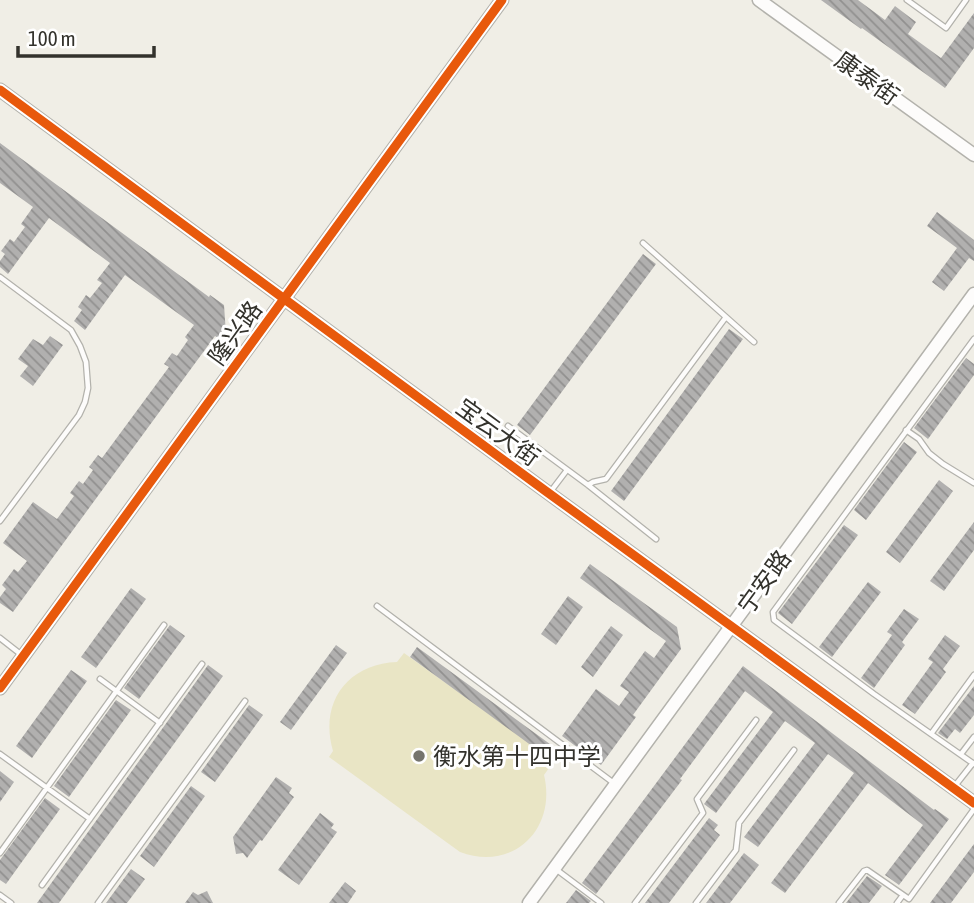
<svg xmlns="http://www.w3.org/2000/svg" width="974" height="903" viewBox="0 0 974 903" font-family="'Asap Condensed','Noto Sans SC',sans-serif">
<defs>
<pattern id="building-back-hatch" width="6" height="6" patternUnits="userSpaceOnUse" patternTransform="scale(1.75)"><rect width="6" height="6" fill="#b1b0af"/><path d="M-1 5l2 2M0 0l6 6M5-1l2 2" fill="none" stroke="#91908f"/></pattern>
</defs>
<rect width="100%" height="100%" fill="#f0eee6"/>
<path fill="#e9e5c5" d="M404,653L554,761L544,775C557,829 513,872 460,852L329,757L333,751C319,703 347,664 397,662Z"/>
<path fill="url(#building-back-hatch)" d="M821,0H858L885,20L895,6L916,22L908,34L941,58L974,13V48L945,88L862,28L861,29Z
M0,143L209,297L210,295L224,305L226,334L221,340L215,336L13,612L0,603V597L6,589L2,585L14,569L18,572L27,561L3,543L33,502L57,519L74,496L70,493L79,481L83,484L93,470L89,467L98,455L102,458L169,367L164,364L172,353L177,356L188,340L185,337L194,325L125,275L85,330L74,321L82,310L78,307L86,295L90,298L102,283L97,280L110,263L49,218L8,274L0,267V261L5,254L1,251L10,239L14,242L25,227L21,224L33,207L0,183Z
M937,212L974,240V261L969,258L944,291L932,282L957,248L927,226Z
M643,254L656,264L530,435L517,425Z
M729,329L743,339L624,501L611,491Z
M50,336L63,345L33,386L20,376L28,366L18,359L33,339L43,345Z
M966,358L974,364V375L928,439L914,428Z
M904,442L917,452L866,520L854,510Z
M939,480L953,491L900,563L886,552Z
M974,522V550L944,591L930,581Z
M844,525L858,535L792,624L778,613Z
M590,564L677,627L681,649L633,715L636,717L601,765L562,736L596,689L619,706L629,692L620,686L645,651L654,658L666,641L580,578Z
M868,582L881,592L832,657L819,647Z
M131,588L146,599L96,668L81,657Z
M568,596L583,607L556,645L541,634Z
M904,609L919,619L902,642L905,645L874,688L861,678L892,635L887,632Z
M170,625L185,636L139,699L124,688Z
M611,626L623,635L593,677L581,667Z
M945,635L960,646L943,669L946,672L915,714L902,705L933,662L928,659Z
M336,645L347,653L291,730L280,722Z
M417,647L554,747L547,757L410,657Z
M208,665L223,676L176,741L59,903H37Z
M743,666L934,810L935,809L949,819L899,885L885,875L923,825L868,783L785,893L771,883L854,773L828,754L758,847L744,837L815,743L785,721L716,813L704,804L773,712L745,691L680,779L682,780L596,894L582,883Z
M71,670L87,681L32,758L16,746Z
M974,686V715L960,733L955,729L947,739L938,733Z
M116,700L131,710L69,797L54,786Z
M249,705L263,715L215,782L201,772Z
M0,771L14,782L0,802Z
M276,777L292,788L289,793L294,797L262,841L260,840L247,858L243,853L236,854L233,837Z
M191,786L205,796L154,867L140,856Z
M45,798L60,809L6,884L0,880V860Z
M320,813L334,824L331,828L337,832L299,885L278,870Z
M709,818L718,825L714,830L720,835L669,903H645Z
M974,844V872L951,903H930Z
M744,853L759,865L730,903H706Z
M131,869L145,879L127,903H106Z
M867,876L882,886L869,903H846Z
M345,882L356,891L348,903H329Z
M576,890L591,901L589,903H566Z
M207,891L213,903H185L193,892L198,895Z"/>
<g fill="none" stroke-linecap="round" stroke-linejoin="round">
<g stroke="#b3b2ac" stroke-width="7">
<path id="service" d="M907,0L946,28L966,0
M643,243L754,342
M0,277L71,330L80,346L86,362L88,388L85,402L79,415L0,521
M974,339L773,612L774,620L874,694L974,764
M508,426L588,485L656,539
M906,430L919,439L929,453L943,464L974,483
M588,485L593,482L606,479L726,317
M551,491L567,470
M377,606L615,784
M0,638L23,656
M100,679L160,723
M931,734L974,675
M0,754L90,819
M961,754L974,737
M954,787L973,763
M0,853L164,625
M557,870L601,903
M42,885L202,664
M0,895L11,903
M98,903L245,701
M635,903L703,813L697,799L756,720
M696,903L736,850L739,823L794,750
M839,903L864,871L867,870L909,899L974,809
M897,903L903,895"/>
</g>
<g stroke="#b3b2ac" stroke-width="15">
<path id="tertiary" d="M759,0L974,155
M0,90L547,492L974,803
M0,688L502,0
M529,903L974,294"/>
</g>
<use href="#service" stroke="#fdfcfb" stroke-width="4.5"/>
<use href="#tertiary" stroke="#fdfcfb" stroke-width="12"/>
<g stroke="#fff" stroke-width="13">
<path id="cycleway" d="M0,90L547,492L974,803
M0,688L502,0"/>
</g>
<use href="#cycleway" stroke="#e8590c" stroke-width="9"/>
</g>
<circle fill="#75746d" stroke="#fff" stroke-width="2.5" cx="419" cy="756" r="7"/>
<g text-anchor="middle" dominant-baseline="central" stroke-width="6" stroke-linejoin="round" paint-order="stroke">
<g font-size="24" fill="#33322c" stroke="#fff">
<text transform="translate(867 78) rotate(36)">康泰街</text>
<text transform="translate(235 333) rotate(-54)">隆兴路</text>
<text transform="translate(498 432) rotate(36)">宝云大街</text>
<text transform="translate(764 582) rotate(-54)">宁安路</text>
</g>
<g font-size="24" fill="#33322c" stroke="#fff" text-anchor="start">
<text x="433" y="756">衡水第十四中学</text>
</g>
</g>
<path d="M18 46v10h136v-10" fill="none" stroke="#33322c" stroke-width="3.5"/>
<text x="28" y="46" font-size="21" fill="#33322c" stroke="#ffffff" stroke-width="5" paint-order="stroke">100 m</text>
</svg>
